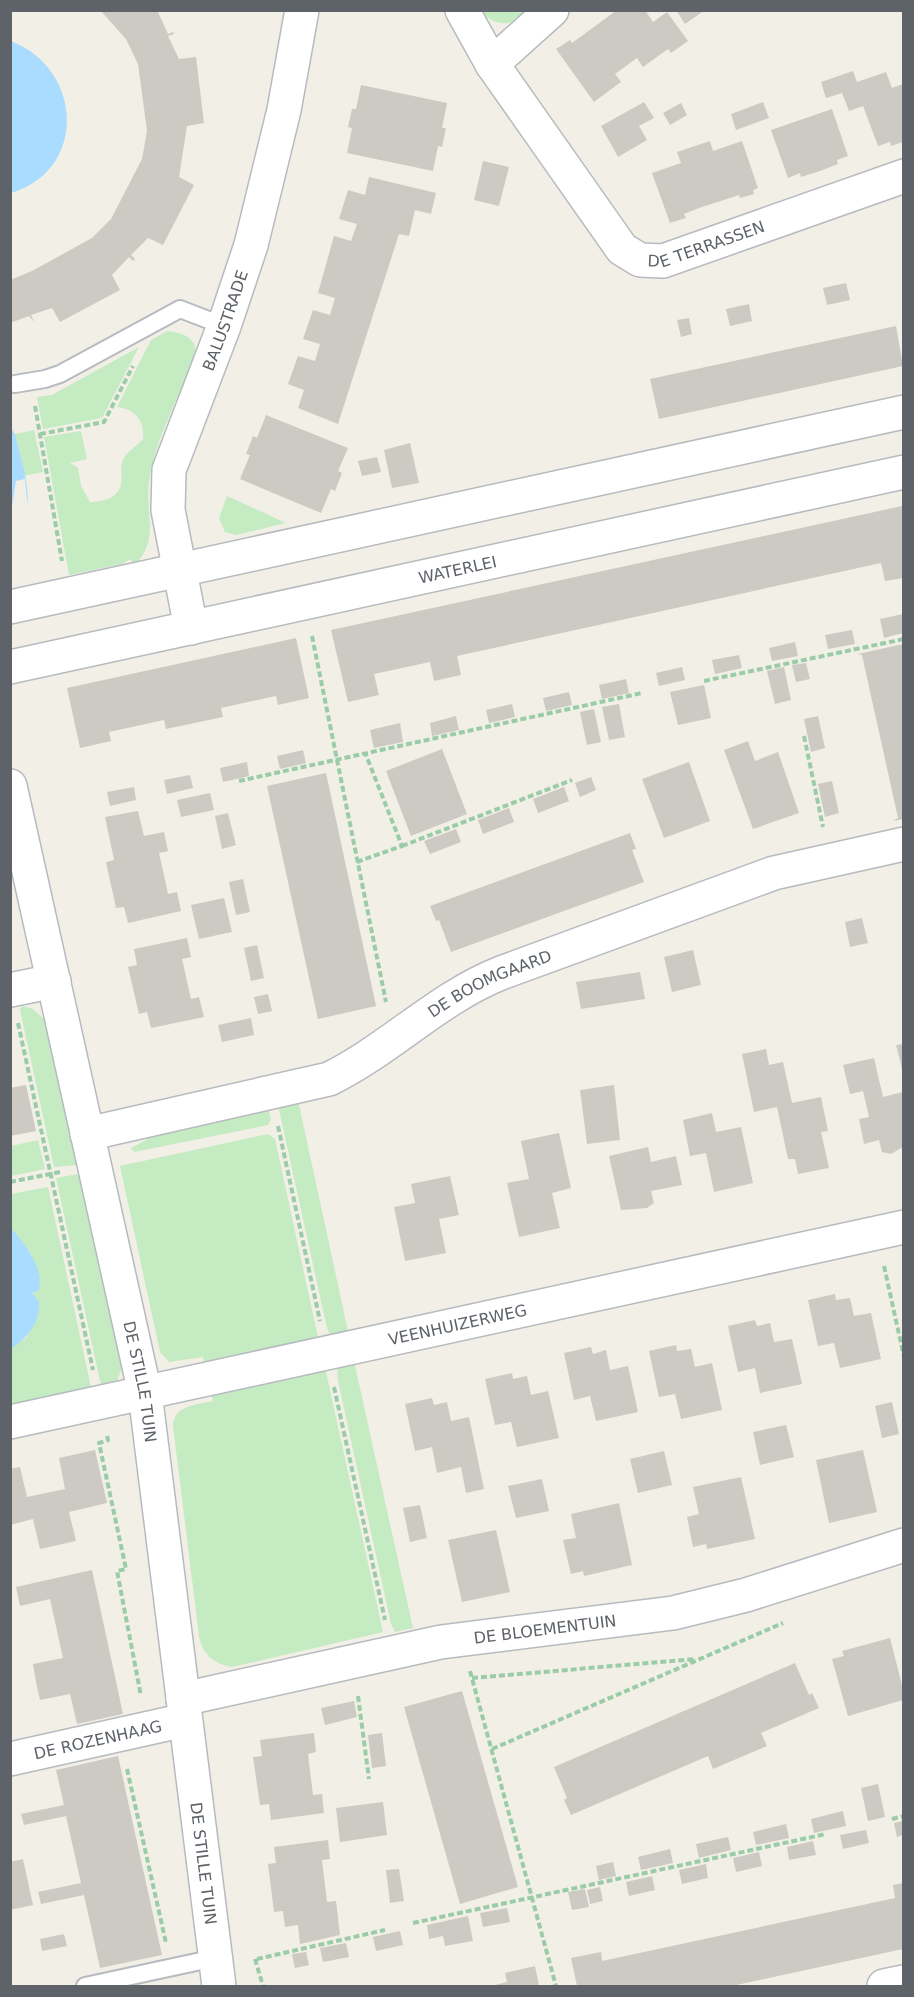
<svg xmlns="http://www.w3.org/2000/svg" width="914" height="1997" viewBox="0 0 914 1997" font-family="'DejaVu Sans',sans-serif">
<rect width="100%" height="100%" fill="#f2efe7"/>
<path fill="#c4ebc2" d="M480,11H536C514,23 500,31 480,11Z
M167,331C182,333 195,336 196,353C181,393 155,439 149,481C145,511 160,540 135,565L130,559L122,564L69,575L44,437L81,431L87,459L70,463L78,468L81,486L90,502C102,502 118,499 121,484C123,476 119,468 123,460C127,451 136,447 143,439C145,421 135,409 117,407L151,340Z
M139,347L102,418L43,429L37,397L52,395Z
M34,430L43,472L24,476L15,434Z
M227,496L286,523L236,535L225,532L219,518Z
M22,1006L33,1009L46,1021L78,1163L76,1165L54,1167L20,1010Z
M298,1100L349,1336L331,1339L326,1324L278,1105Z
M268,1107L271,1119L268,1125L134,1152L131,1148L148,1139L146,1132Z
M268,1134L275,1139L319,1342L205,1367L203,1357L169,1362L160,1352L120,1166Z
M38,1140L45,1169L11,1176V1146Z
M78,1174L80,1175L123,1365L117,1381L102,1390L56,1178Z
M48,1187L92,1392L11,1409L10,1349L27,1337L38,1301L32,1293L38,1291L31,1254L11,1228V1194Z
M354,1361L413,1628L395,1632L391,1624L338,1381L337,1364Z
M325,1367L383,1632L232,1667C214,1664 202,1654 199,1636L173,1426C174,1405 196,1405 213,1401L211,1392Z"/>
<path fill="#aadcff" d="M11,41C83,69 88,170 11,193Z
M10,426L15,434C23,470 41,511 11,539Z
M11,1228C24,1243 46,1270 38,1291L32,1293L39,1301C40,1324 28,1337 11,1349Z"/>
<path fill="#f2efe7" d="M25,479L28,511L20,530L11,539V513L16,481Z"/>
<path fill="#cdcac4" d="M100,10H157L168,34L173,32L174,34L168,36L179,59L196,57L204,123L187,126L179,177L194,185L163,245L148,238L131,255L135,259L133,261L129,257L112,275L120,290L60,322L52,308L31,315L34,322L29,316L10,323V280L32,271L92,238L111,219L142,159L147,131L138,64L126,39Z
M617,10H645L653,22L667,12L688,41L671,53L668,49L643,67L637,58L615,74L621,82L594,102L556,49L570,40L572,43Z
M676,10H701L702,12L685,24Z
M853,71L857,82L886,72L892,88L903,84V142L891,146L890,142L878,146L863,106L849,111L842,93L826,98L821,82Z
M361,85L447,103L442,128H446L442,147L438,146L433,171L347,153L352,128L348,127L352,109H356Z
M644,102L654,118L639,126L647,140L618,157L601,126Z
M763,102L769,118L736,130L731,114Z
M681,103L687,115L670,125L663,113Z
M832,109L848,156L837,160L838,164L820,171L801,177L800,173L788,178L771,130Z
M710,141L713,151L742,141L758,188L753,190L754,194L740,198L739,195L699,208L684,214L686,218L670,223L652,173L681,163L677,152Z
M483,161L509,167L499,206L474,200Z
M369,177L436,193L431,214L415,210L409,236L399,234L338,424L298,408L304,390L288,384L298,356L315,361L320,344L303,339L313,310L330,315L335,298L318,293L334,236L351,241L357,224L339,219L348,190L365,195Z
M846,283L850,300L827,305L823,288Z
M749,304L752,321L730,326L726,309Z
M689,318L692,334L681,337L677,320Z
M896,326L903,366L659,419L650,379Z
M266,415L348,448L338,471L342,473L335,491L331,489L321,513L240,479L250,455L246,454L253,436L257,438Z
M410,443L419,483L392,488L384,450Z
M377,457L381,472L362,476L358,461Z
M902,506L903,578L885,581L881,563L457,656L461,675L434,681L430,662L374,674L379,695L348,702L331,630Z
M903,614V633L884,638L880,619Z
M852,630L855,644L828,649L825,635Z
M296,638L309,698L278,705L276,696L221,708L223,717L166,729L164,720L109,732L111,741L80,748L67,688Z
M795,642L798,656L772,661L769,648Z
M903,644V819L893,821L898,818L862,655L858,654Z
M739,655L742,668L715,674L712,660Z
M806,663L810,679L796,682L792,665Z
M682,667L685,680L659,686L656,673Z
M784,667L791,700L775,704L767,671Z
M626,679L629,693L602,699L599,685Z
M704,685L711,718L678,725L670,692Z
M569,692L572,705L546,711L543,698Z
M512,704L515,717L489,723L486,710Z
M619,704L625,737L609,740L602,707Z
M594,709L601,742L587,745L580,712Z
M456,716L459,730L432,736L430,723Z
M818,716L825,748L811,752L804,719Z
M400,723L403,742L374,748L370,730Z
M748,741L755,761L778,752L799,813L753,829L724,750Z
M442,749L467,814L411,836L386,771Z
M303,750L306,763L280,769L277,756Z
M247,762L249,776L223,782L220,768Z
M689,762L710,821L664,838L642,779Z
M326,773L376,1006L318,1019L267,786Z
M190,775L193,788L167,794L164,780Z
M591,777L596,790L580,797L575,783Z
M832,781L839,813L825,817L818,784Z
M134,787L136,800L110,806L107,792Z
M564,787L569,801L538,813L533,799Z
M210,793L214,810L181,817L177,800Z
M509,808L514,822L483,834L478,820Z
M138,811L144,836L164,832L168,851L159,853L164,875L168,894L177,892L181,911L128,923L124,907L116,908L106,862L114,860L105,817Z
M228,813L236,845L222,849L215,816Z
M456,829L461,842L430,854L424,841Z
M630,833L636,849L632,850L644,882L451,952L439,920L436,921L430,906Z
M243,879L250,912L236,915L229,882Z
M224,898L232,932L199,939L191,905Z
M862,918L868,943L850,947L845,922Z
M187,938L191,957L182,959L191,999L199,997L204,1017L151,1028L147,1012L139,1014L128,967L137,965L134,949Z
M257,945L264,978L251,981L244,948Z
M693,950L701,985L672,992L664,957Z
M640,972L645,999L581,1009L576,982Z
M268,994L272,1011L258,1014L254,997Z
M251,1018L254,1035L222,1042L218,1025Z
M903,1044V1073L896,1045Z
M766,1049L769,1065L783,1062L792,1103L821,1097L828,1131L821,1132L829,1168L798,1174L795,1159H788L777,1107L754,1112L742,1054Z
M874,1058L883,1097L903,1092V1147L891,1154L882,1152L879,1140L864,1144L859,1119L869,1117L863,1091L850,1094L843,1065Z
M26,1085L36,1131L10,1136V1088Z
M614,1085L620,1140L587,1144L580,1090Z
M712,1113L716,1132L741,1127L753,1183L714,1192L706,1153L690,1156L683,1120Z
M559,1133L571,1188L552,1193L560,1228L519,1237L507,1183L529,1179L521,1141Z
M648,1147L651,1162L676,1156L682,1185L651,1191L654,1203L647,1208L621,1210L609,1156Z
M450,1176L459,1215L439,1219L446,1253L405,1261L394,1207L415,1203L411,1184Z
M835,1294L836,1300L850,1298L854,1316L871,1313L881,1359L840,1368L834,1343L818,1346L808,1300Z
M755,1320L757,1326L770,1323L774,1342L792,1339L802,1384L760,1393L755,1368L738,1372L728,1326Z
M676,1345L677,1351L691,1349L695,1367L712,1363L722,1410L681,1419L675,1394L659,1397L649,1351Z
M591,1347L593,1354L606,1350L610,1370L628,1366L638,1412L596,1421L590,1396L574,1400L564,1353Z
M512,1373L513,1379L527,1376L531,1395L548,1391L559,1438L517,1447L511,1422L495,1425L485,1379Z
M432,1398L434,1405L447,1402L451,1421L469,1417L484,1489L466,1493L461,1467L437,1473L432,1447L415,1451L405,1404Z
M892,1402L899,1434L882,1438L875,1406Z
M786,1425L794,1457L760,1465L753,1432Z
M95,1450L107,1503L69,1512L76,1541L40,1549L33,1519L10,1525V1469L20,1467L27,1497L65,1489L59,1458Z
M863,1450L877,1512L829,1523L816,1460Z
M664,1451L672,1485L638,1493L630,1459Z
M741,1477L755,1539L707,1549L706,1544L693,1547L687,1517L699,1514L693,1487Z
M542,1479L549,1511L516,1518L508,1486Z
M619,1503L632,1565L584,1576L583,1571L571,1574L563,1540L576,1538L571,1514Z
M420,1505L427,1538L410,1542L403,1508Z
M496,1530L510,1592L462,1602L448,1540Z
M92,1570L123,1714L77,1724L70,1694L40,1700L36,1682L33,1664L63,1658L50,1599L20,1606L16,1587Z
M890,1638L903,1689V1700L848,1716L832,1659L844,1656L842,1651Z
M795,1663L809,1695L812,1693L819,1708L761,1733L767,1746L713,1769L708,1756L571,1815L564,1800L567,1798L554,1767Z
M462,1691L518,1887L460,1904L404,1707Z
M354,1701L357,1717L325,1725L321,1708Z
M314,1733L316,1752L308,1754L313,1795L322,1794L324,1813L271,1820L269,1804L260,1805L253,1757L262,1756L260,1740Z
M382,1733L386,1766L372,1768L368,1735Z
M118,1756L162,1955L100,1968L84,1895L41,1904L38,1892L81,1883L66,1816L24,1825L21,1814L64,1805L56,1770Z
M878,1784L885,1817L868,1821L861,1788Z
M383,1802L387,1835L340,1842L336,1808Z
M843,1811L846,1826L814,1833L811,1819Z
M903,1821V1835L897,1837L894,1823Z
M786,1824L789,1838L756,1845L753,1832Z
M866,1830L869,1843L843,1849L840,1835Z
M728,1837L731,1850L699,1858L696,1844Z
M328,1840L330,1859L322,1860L327,1902L336,1901L340,1935L300,1944L298,1925L285,1927L283,1911L274,1912L268,1864L276,1863L274,1847Z
M813,1841L816,1855L789,1860L787,1847Z
M670,1849L673,1863L641,1870L638,1857Z
M759,1852L762,1866L736,1872L733,1858Z
M23,1859L33,1905L10,1910V1862Z
M613,1862L616,1876L599,1880L596,1866Z
M706,1864L708,1878L682,1884L679,1870Z
M399,1869L404,1901L390,1903L386,1870Z
M652,1876L655,1890L629,1896L626,1882Z
M903,1883V1949L732,1986H577L571,1958L601,1952L602,1961L895,1898L893,1885Z
M600,1887L603,1901L590,1904L587,1890Z
M585,1889L589,1907L572,1910L568,1892Z
M507,1908L510,1922L483,1927L480,1913Z
M468,1916L473,1941L445,1946L443,1936L429,1939L427,1925Z
M400,1931L403,1945L376,1951L373,1937Z
M64,1934L67,1946L42,1951L40,1939Z
M346,1943L349,1957L323,1962L320,1948Z
M306,1952L309,1965L295,1968L292,1954Z
M535,1966L539,1986H491L507,1982L505,1973Z"/>
<g fill="none" stroke-linecap="round" stroke-linejoin="round">
<g stroke="#b7babf" stroke-width="20">
<path id="lane" d="M15,384L45,379L60,374L180,309L224,326
M85,1986L215,1958"/>
</g>
<g stroke="#b7babf" stroke-width="36">
<g id="street">
<path d="M462,10L492,64L552,10"/>
<path id="s1" d="M492,64L622,249L640,260L663,261L904,176"/>
<path d="M10,607L904,412"/>
<path id="s2" d="M191,628L168,510L169,470L224,326L251,245L284,110L302,10"/>
<path id="s3" d="M10,667L904,472"/>
<path id="s4" d="M10,786L145,1393L219,1986"/>
<path d="M10,990L54,981"/>
<path id="s5" d="M87,1134L329,1079C390,1049 438,998 501,973L774,873L904,844"/>
<path id="s6" d="M10,1422L904,1227"/>
<path id="s7" d="M183,1699L441,1642L673,1613L746,1595L904,1545"/>
<path id="s8" d="M10,1759L185,1720"/>
<path d="M884,1986L904,1982"/>
</g>
</g>
<path stroke="#9acda7" stroke-width="4" stroke-dasharray="6 3" stroke-linecap="butt" d="M35,406L62,561
M40,434L104,422L133,366
M312,636L386,1002
M704,681L904,639
M804,736L823,827
M239,781L642,693
M402,846L572,780
M357,862L402,846L366,755
M18,1023L93,1370
M278,1126L320,1321
M10,1182L60,1172
M884,1266L904,1357
M334,1387L385,1620
M107,1436L108,1440L99,1443L126,1569L117,1571L141,1696
M470,1671L556,1986
M472,1678L696,1659
M358,1696L369,1779
M492,1749L783,1623
M127,1769L166,1943
M892,1819L904,1816
M413,1923L826,1834
M255,1959L263,1986
M257,1959L385,1930"/>
<use href="#lane" stroke="#fff" stroke-width="16"/>
<use href="#street" stroke="#fff" stroke-width="33"/>
</g>
<g text-anchor="middle" dominant-baseline="central" stroke-width="6" stroke-linejoin="round" paint-order="stroke">
<g font-size="16" fill="#5e6369" stroke="#fff">
<text stroke="none"><textPath href="#s1" startOffset="316">DE TERRASSEN</textPath></text>
<text stroke="none"><textPath href="#s2" startOffset="320">BALUSTRADE</textPath></text>
<text stroke="none"><textPath href="#s3" startOffset="458">WATERLEI</textPath></text>
<text stroke="none"><textPath href="#s5" startOffset="436">DE BOOMGAARD</textPath></text>
<text stroke="none"><textPath href="#s6" startOffset="458">VEENHUIZERWEG</textPath></text>
<text stroke="none"><textPath href="#s4" startOffset="610">DE STILLE TUIN</textPath></text>
<text stroke="none"><textPath href="#s7" startOffset="369">DE BLOEMENTUIN</textPath></text>
<text stroke="none"><textPath href="#s8" startOffset="90">DE ROZENHAAG</textPath></text>
<text stroke="none"><textPath href="#s4" startOffset="1096">DE STILLE TUIN</textPath></text>
</g>
</g>
<rect width="914" height="1997" fill="none" stroke="#5e6369" stroke-width="24"/>
</svg>
